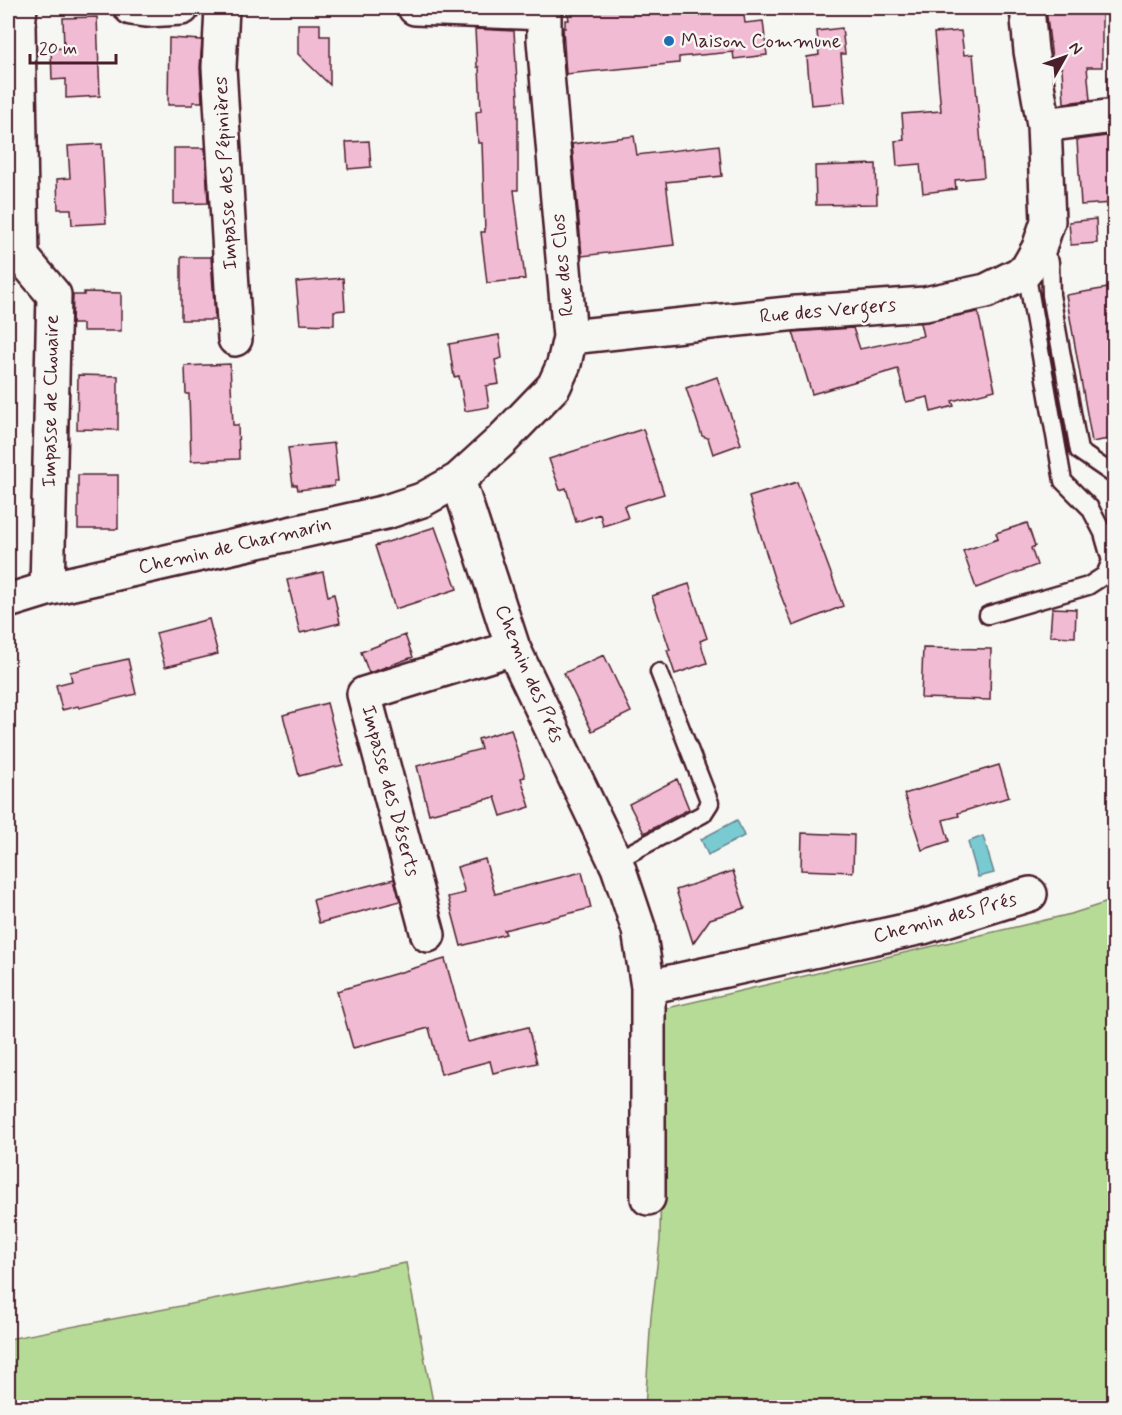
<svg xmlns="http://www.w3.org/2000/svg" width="1122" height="1415" viewBox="0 0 1122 1415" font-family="Mynerve,sans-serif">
<rect width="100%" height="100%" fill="#f6f6f2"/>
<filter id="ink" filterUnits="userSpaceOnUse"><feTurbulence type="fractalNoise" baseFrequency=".0167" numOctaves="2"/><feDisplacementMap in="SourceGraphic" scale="12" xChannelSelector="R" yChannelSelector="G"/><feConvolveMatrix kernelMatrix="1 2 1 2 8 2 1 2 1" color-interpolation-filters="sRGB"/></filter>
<g filter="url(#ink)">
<path fill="#b5db97" stroke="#807d61" stroke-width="1.5" d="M1114,900V1407L645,1408L651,1316L660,1240L663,1009L1071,914Z
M406,1263L434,1407H8V1339Z"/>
<path fill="#79cad1" stroke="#66868f" stroke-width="1.5" d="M737,820L744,836L708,855L701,839Z
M983,836L994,873L978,877L968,842Z"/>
<path fill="#f2bbd4" stroke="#4a1f2b" stroke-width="1.5" d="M567,8H743L745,23L763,21L767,55L734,59L733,52L679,57V63L566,74L563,28H565V20H569Z
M1046,8H1102V67H1087L1090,100L1064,103L1062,68H1053Z
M97,17L100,96L66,98V79L52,80L51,49L64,48L63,18Z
M298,24H320V36H330V85L298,54Z
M842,28L845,54H841L845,102L811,105L807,57L819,55L817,31Z
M475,29L514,31L518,98V190H514L525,279L487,283L481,232H485L482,143H478L476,112L481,111L479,67H477Z
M961,31L964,55L973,54L984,177L955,180L956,189L923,193L920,164L897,166L895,141L904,140L902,114L941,111L934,33Z
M169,38L202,40L200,68L202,102H193V105H168Z
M1114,135V203L1081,205L1077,140Z
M634,136L637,155L719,145L722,176L666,182L674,245L582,256L572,144Z
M369,141L371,167L348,169L346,142Z
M102,144L106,223L72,225L71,209H58L57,179L70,178L68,146Z
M174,148H205L208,203L174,204Z
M876,164L877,204L816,205L815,166Z
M1096,219L1097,243L1071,245L1069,222Z
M181,257H211L215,320H181Z
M343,278L345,310L334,311V325L300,324L296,282Z
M1114,287V438L1092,442L1066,295Z
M84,292L121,293V331H83V324H72L73,295H84Z
M978,312L995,390L952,401L954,406L931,412L928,397L906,402L898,369L812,394L793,332L853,328L860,349L923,336L920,323Z
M499,335L502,358L495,360L499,384L486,386L489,407L465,411L459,376L454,377L449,344Z
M230,364L233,425H238L239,459L191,461L189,394H186L185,366Z
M78,375L118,376V430L77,429Z
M717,377L741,444L713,454L708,438L702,436L686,388Z
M643,429L664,494L624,506L628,518L603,526L600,514L576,522L566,488L560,490L549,459Z
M334,443L338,481H334V486L298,490L297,485H293L288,448Z
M78,475H118V529H78Z
M797,482L843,606L793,626L774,578L749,497Z
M1027,523L1035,546L1031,548L1037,565L976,588L963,551L998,539L996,533Z
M435,527L457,589L395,609L375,546Z
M323,572L328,596L334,594L340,623L300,633L287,580Z
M689,584L707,638L700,641L707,663L675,674L667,650H670L652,596Z
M1052,608L1076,609L1075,637L1050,636Z
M209,619L218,654L165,667L156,633Z
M405,635L413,657L369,673L361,652Z
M923,648L991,649L990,700L921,698Z
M604,655L631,712L592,731L564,673Z
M128,659L136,694L79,708L78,706L62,710L56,685L72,681L70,672Z
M327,703L343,765L299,776L283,715Z
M511,729L525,777L521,778L530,807L501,816L495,797L429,814L417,766L481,749L478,739Z
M999,765L1009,797L958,813L959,816L943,820L949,841L922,850L904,794Z
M677,779L689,809L644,833L629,804Z
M802,833L854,835L853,872L801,870Z
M485,859L495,894L582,872L591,908L504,930L506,934L461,946L448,897L465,893L457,867Z
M733,871L745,908L710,919L693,943L676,890Z
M394,879L400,901L319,923L313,900Z
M445,959L468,1042L528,1027L537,1063L493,1073L490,1061L441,1074L429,1028L353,1048L337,991Z"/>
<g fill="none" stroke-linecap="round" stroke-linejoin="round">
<g stroke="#4a1f2b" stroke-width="21">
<path id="service" d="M1039,248L1050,262L1051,295L1079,451L1114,475
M988,615L1088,586L1105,575L1111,561L1103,533L1090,508L1063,481L1026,271
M615,861L703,814L710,803L659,672"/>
</g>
<g stroke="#4a1f2b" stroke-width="38">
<path id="minor" d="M20,8L18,25L22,257L54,295L47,589
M131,8L146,10L182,8
M222,8L219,67L235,339
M415,8L544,13
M1044,125L1114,116
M570,337L797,313L925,304L986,291L1026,271L1039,248L1048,221L1044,125L1031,51L1027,8
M458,480L513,648L618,867L639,930L648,987V1198
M8,601L47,589L386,512L422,500L458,480L501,441L554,386L564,364L570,337L544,40V8
M428,935L364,694L513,648
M648,987L923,927L1030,894"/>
</g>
<use href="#service" stroke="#f6f6f2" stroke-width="16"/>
<use href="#minor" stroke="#f6f6f2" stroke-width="33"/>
</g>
</g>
<circle fill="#1f6fb2" stroke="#f6f6f2" stroke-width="2" cx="669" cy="41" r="6"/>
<g text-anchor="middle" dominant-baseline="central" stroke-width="5" stroke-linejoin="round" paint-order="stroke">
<g font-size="20" fill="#4a1f2b" stroke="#f6f6f2" text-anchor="start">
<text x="681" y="41">Maison Commune</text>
</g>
<g font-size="20" fill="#4a1f2b" stroke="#f6f6f2">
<text transform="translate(226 173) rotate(-93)">Impasse des Pépinières</text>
<text transform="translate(563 265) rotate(-95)">Rue des Clos</text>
<text transform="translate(828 311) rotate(-5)">Rue des Vergers</text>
<text transform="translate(51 401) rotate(-89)">Impasse de Chouaire</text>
<text transform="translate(235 546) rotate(-13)">Chemin de Charmarin</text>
<text transform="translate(529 674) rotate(67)">Chemin des Prés</text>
<text transform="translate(390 791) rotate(75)">Impasse des Déserts</text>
<text transform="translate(945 918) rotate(-15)">Chemin des Prés</text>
</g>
</g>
<rect width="1122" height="1415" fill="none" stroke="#f6f6f2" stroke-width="30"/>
<rect x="15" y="15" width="1092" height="1385" fill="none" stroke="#4a1f2b" stroke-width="2" filter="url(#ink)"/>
<g transform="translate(1065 57) rotate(50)" stroke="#f6f6f2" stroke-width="4.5" paint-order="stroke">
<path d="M0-4.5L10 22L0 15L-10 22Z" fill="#4a1f2b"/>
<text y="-9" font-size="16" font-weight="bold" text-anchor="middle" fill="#4a1f2b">N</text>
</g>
<path d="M30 54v9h86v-9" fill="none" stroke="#4a1f2b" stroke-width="3"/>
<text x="39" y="54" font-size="18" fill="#4a1f2b" stroke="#f6f6f2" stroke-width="4.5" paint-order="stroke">20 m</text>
</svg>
